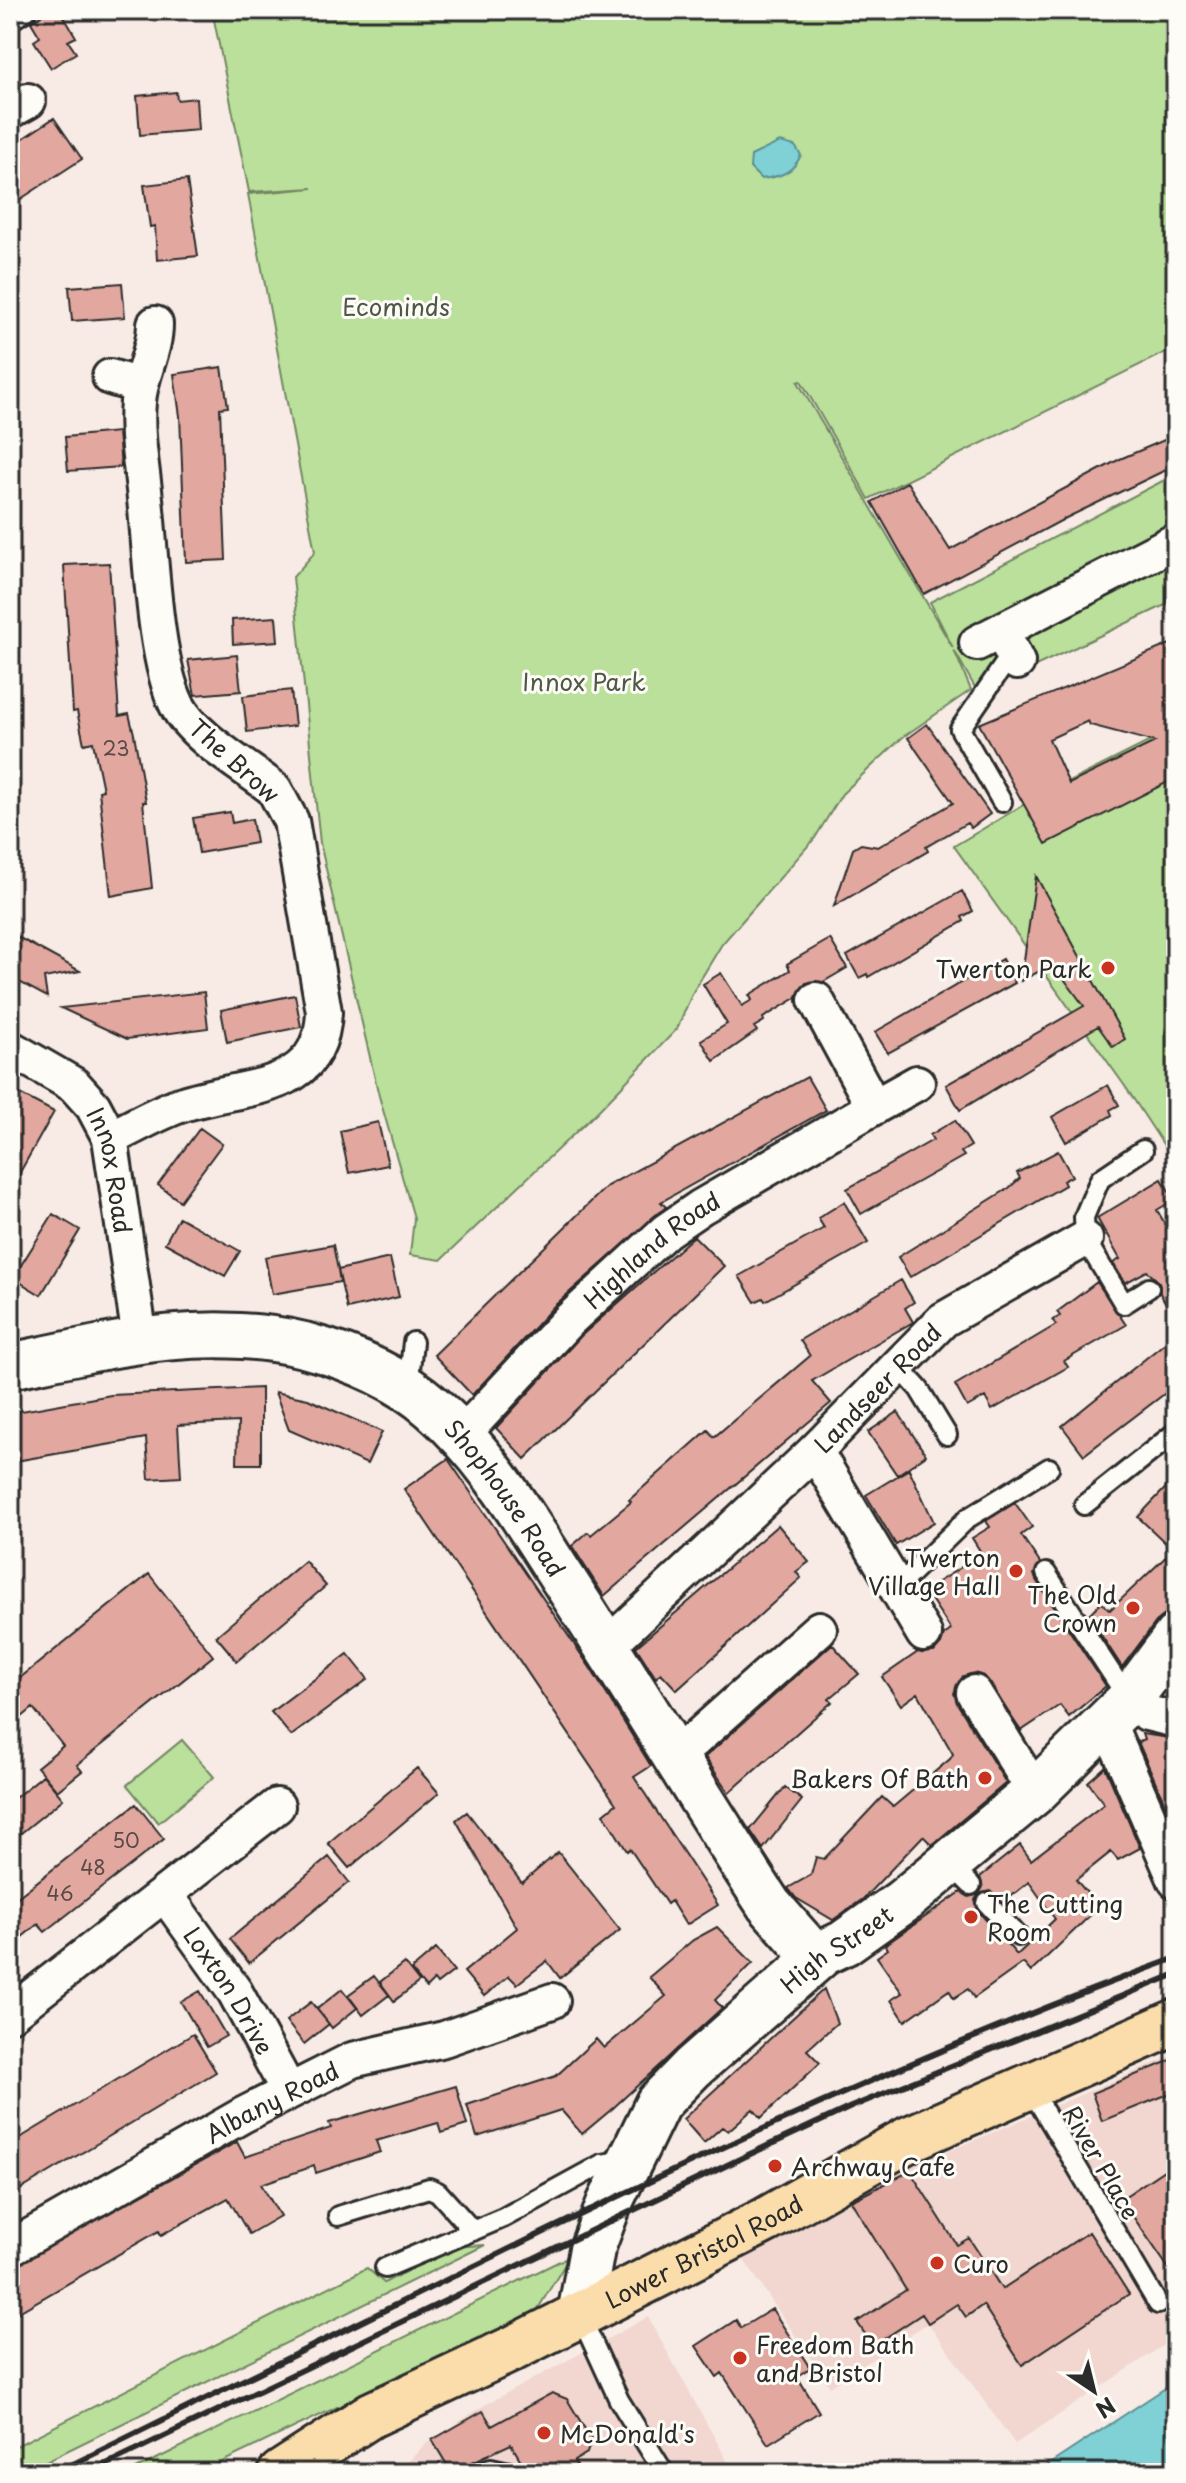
<svg xmlns="http://www.w3.org/2000/svg" width="1186" height="2483" viewBox="0 0 1186 2483" font-family="'Playpen Sans',sans-serif">
<rect width="100%" height="100%" fill="#f8ebe5"/>
<filter id="ink" filterUnits="userSpaceOnUse"><feTurbulence type="fractalNoise" baseFrequency=".0125" numOctaves="2"/><feDisplacementMap in="SourceGraphic" scale="16" xChannelSelector="R" yChannelSelector="G"/><feConvolveMatrix kernelMatrix="1 2 1 2 8 2 1 2 1" color-interpolation-filters="sRGB"/></filter>
<g filter="url(#ink)">
<path fill="#f1d7d0" d="M1176,2054V2337L1015,2444L928,2323L830,2387L742,2257L888,2177Z
M648,2317L734,2473H398L423,2446L483,2406Z"/>
<path fill="#bae09b" stroke="#728663" stroke-width="2" d="M212,10H1176V347L869,499L801,381L798,382L953,648L930,602L1176,474V600L978,693L954,650L971,690L903,737L842,794L815,838L722,944L693,992L677,1029L596,1113L441,1260L410,1255L414,1218L379,1096L320,843L293,577L315,552L248,194L313,188L249,192Z
M1176,728V1164L1127,1089L954,846L1025,804Z
M182,1740L214,1777L158,1823L127,1785Z
M485,2245L22,2473H10V2449L367,2268L384,2283L452,2247Z
M570,2256L536,2312L199,2473H128Z"/>
<path fill="#7fd1d6" stroke="#5d8f92" stroke-width="2" d="M780,142L795,146L801,155C793,173 780,177 761,179L750,168L751,156Z
M1176,2381V2473H1036Z"/>
<path fill="#e2a89f" stroke="#2b2b2b" stroke-width="2" fill-rule="evenodd" d="M49,10H60L76,37L68,41L76,53L51,68L34,41L40,37L31,22Z
M176,92L177,100L196,98L198,130L140,135L137,96Z
M54,118L82,159L10,206V147Z
M187,180L198,256L157,260L155,226L150,227L144,185Z
M122,283L125,317L72,321L69,287Z
M222,367L228,407L220,408L226,560L186,562L180,416L174,374Z
M118,432L121,467L68,471L65,437Z
M1176,435V465L1066,518L924,594L872,502L907,482L950,550L1120,459Z
M109,563L119,716L129,714L134,734L146,802H143L152,888L111,896L99,791L103,790L93,742L84,744L77,711L73,712L64,565Z
M276,617L278,641L233,644L232,620Z
M1170,644L1176,657V778L1046,844L979,724ZM1088,721L1090,725L1155,742L1069,784L1049,739Z
M237,655L241,691L195,695L188,660Z
M291,690L295,726L247,732L243,696Z
M927,724L990,814L971,828L967,823L926,847L928,851L834,906L853,849L861,844L878,847L953,803L908,738Z
M230,812L232,823L252,819L256,843L199,853L193,818Z
M1036,876L1125,1039L1113,1047L1098,1026L960,1110L946,1085L1084,1006L1053,964L1021,981Z
M962,891L973,911L962,917L964,921L868,977L867,974L859,978L847,956Z
M10,933L36,947L80,971L44,978L47,997L10,977Z
M830,939L847,968L823,982L806,983L796,998L763,1018L764,1021L754,1027L757,1031L714,1061L701,1040L727,1024L703,984L721,973L742,1006L752,1000L749,995L790,970L787,964Z
M1002,959L1015,983L888,1053L875,1032Z
M204,992L208,1028L127,1039L61,1008Z
M295,995L301,1027L227,1042L221,1010Z
M807,1077L826,1110L661,1202L666,1207L553,1307L472,1395L434,1355L607,1186Z
M1108,1085L1119,1105L1110,1110L1112,1115L1066,1142L1052,1117Z
M10,1089L54,1112L10,1190Z
M955,1120L971,1146L961,1152L964,1156L861,1214L847,1189L933,1140L930,1135Z
M378,1122L388,1165L349,1173L340,1131Z
M200,1128L222,1144L180,1201L158,1185Z
M1058,1151L1072,1176L1063,1181L1065,1185L910,1277L898,1257L1009,1188L1020,1178L1017,1173Z
M1162,1179L1174,1200L1157,1210L1176,1243V1322L1160,1293L1159,1282L1147,1271L1125,1283L1113,1263L1120,1259L1097,1218Z
M844,1202L868,1243L765,1301L763,1298L755,1302L739,1276L824,1228L818,1218Z
M53,1214L80,1230L41,1295L13,1278Z
M179,1217L240,1251L225,1276L165,1243Z
M694,1236L724,1266L525,1459L496,1428L581,1336Z
M333,1245L338,1270L390,1258L399,1297L347,1309L338,1270L340,1282L272,1294L265,1257Z
M901,1280L914,1302L905,1308L913,1322L812,1381L831,1403L604,1596L572,1546L588,1532L591,1535L631,1502L629,1500L708,1430L714,1437L810,1356L800,1340Z
M1097,1282L1126,1325L1064,1361L1068,1367L992,1410L985,1397L967,1407L955,1385L1056,1325L1053,1320L1060,1316L1057,1312Z
M1176,1334V1385L1084,1455L1062,1426Z
M261,1388V1464H237L238,1422L178,1425L181,1477L149,1479L146,1438L10,1462V1413L111,1395Z
M275,1392L308,1399L382,1432L367,1464L289,1430Z
M898,1412L926,1455L897,1475L868,1432Z
M448,1459L591,1669L651,1766L634,1777L718,1905L686,1925L671,1901L667,1904L630,1849L627,1851L604,1814L616,1804L404,1489Z
M909,1469L934,1522L896,1545L866,1495Z
M1176,1477V1606L1156,1622L1122,1667L1088,1615L1101,1602L1110,1610L1173,1550L1138,1517Z
M1015,1503L1032,1527L1021,1535L1040,1563L1034,1574L1036,1580L1106,1686L1069,1717L1060,1705L1021,1731L984,1676L974,1673L963,1676L954,1693L957,1703L1006,1783L932,1845L923,1836L863,1899L833,1920L796,1898L788,1888L811,1875L816,1857L824,1859L882,1797L893,1807L950,1759L953,1754L918,1693L901,1705L882,1677L918,1652H934L941,1644L944,1635L951,1630L925,1590L982,1554L972,1538L990,1527L986,1521Z
M778,1525L809,1562L796,1572L801,1578L677,1690L661,1673L656,1678L636,1647Z
M305,1561L326,1586L237,1661L216,1636Z
M149,1574L213,1656L77,1765L82,1771L57,1791L37,1767L63,1746L33,1708L10,1727V1686Z
M832,1644L859,1674L829,1699L832,1702L729,1793L705,1757Z
M348,1654L368,1679L291,1736L271,1712Z
M1142,1734L1176,1739V1812L1167,1808L1138,1742L1144,1740Z
M1105,1767L1140,1848L1118,1860L1111,1852L1076,1880L1099,1907L1031,1972L1023,1963L974,1998L968,1989L954,1998L949,1990L905,2021L891,2000L902,1993L877,1957L888,1949L885,1945L961,1892L969,1897L979,1894L983,1887L980,1877L1020,1845L1031,1860L1104,1804L1088,1782ZM1029,1882L1055,1919L1017,1955L978,1911L975,1900L979,1894L990,1891L1003,1903Z
M417,1768L439,1793L349,1868L328,1843Z
M43,1775L63,1799L10,1842V1802Z
M785,1787L802,1800L763,1849L750,1830Z
M136,1804L164,1839L45,1932L38,1924L10,1947V1903Z
M467,1812L522,1883L558,1852L620,1930L560,1978L547,1961L517,1984L509,1976L484,1996L464,1972L517,1928L456,1820Z
M329,1857L349,1882L249,1963L230,1939Z
M717,1927L753,1963L715,2000L722,2008L612,2109L582,2134L561,2110L477,2137L467,2105L556,2076L596,2039L604,2048L666,1996L649,1977L693,1940Z
M436,1949L454,1971L437,1984L434,1980L426,1988L411,1970Z
M404,1963L419,1982L394,2001L380,1982Z
M374,1976L389,1995L363,2015L348,1995Z
M342,1989L357,2008L332,2028L317,2009Z
M824,1989L837,2023L807,2050L820,2063L761,2118L753,2109L728,2131L722,2127L704,2143L683,2119Z
M200,1991L226,2036L207,2047L181,2002Z
M311,2002L329,2024L304,2044L286,2021Z
M193,2034L216,2072L10,2196V2144Z
M1176,2058V2091L1102,2121L1092,2093Z
M456,2086L467,2125L441,2133L438,2123L376,2141L380,2152L316,2173L314,2166L261,2184L280,2216L249,2234L228,2198L161,2235L159,2231L10,2317V2268L237,2142L245,2157L331,2128L329,2123Z
M1176,2162V2279L1121,2199Z
M910,2171L957,2245L969,2238L1002,2289L1089,2232L1129,2294L1022,2365L983,2305L966,2317L957,2304L928,2323L922,2314L873,2346L857,2322L906,2290L851,2201Z
M772,2309L810,2368L797,2376L819,2412L768,2444L722,2373L717,2377L696,2346L736,2320L741,2328Z
M552,2393L567,2399L591,2439L587,2453L574,2461L577,2466L564,2473H528L511,2444L472,2462L462,2473H452L432,2440L483,2411L492,2426Z"/>
<g fill="none" stroke-linecap="round" stroke-linejoin="round">
<g stroke="#2b2b2b" stroke-width="24">
<path id="lane" d="M10,21L27,10
M1002,802L960,729L1012,653
M1143,1150L1100,1179L1084,1217L1085,1239L1124,1304L1149,1288
M899,1367L919,1389L947,1435
M408,1387L413,1342
M1084,1505L1176,1432
M1046,1573L1129,1700
M896,1588L968,1518L1049,1468
M950,1864L971,1885
M987,1903L1018,1936
M1029,2086L1158,2304
M338,2216L429,2188L438,2192L473,2231
M385,2268L503,2218L602,2164L626,2160
M580,2315L619,2400L663,2471
M477,2473L491,2468L514,2473"/>
</g>
<g stroke="#2b2b2b" stroke-width="40">
<g id="street">
<path d="M10,111L28,101"/>
<path d="M110,377L140,386"/>
<path d="M1002,632L1017,662"/>
<path d="M977,643L1176,541"/>
<path id="s1" d="M10,1048L74,1085L93,1106L110,1138L140,1339"/>
<path d="M874,1107L917,1083"/>
<path d="M110,1138C134,1127 158,1112 183,1104C243,1084 321,1095 324,1012L291,821L274,789C245,766 193,737 177,705C154,659 151,554 145,499C142,468 135,433 138,402C140,374 155,352 155,324"/>
<path id="s2" d="M462,1435L567,1322L666,1231L701,1207L874,1107L816,1000"/>
<path d="M815,1451L924,1634"/>
<path id="s3" d="M607,1646L815,1451L943,1320L1085,1239"/>
<path d="M974,1693L1035,1792"/>
<path d="M1129,1700L1147,1713L1176,1720"/>
<path d="M1108,1723L1176,1881"/>
<path d="M673,1759L819,1629"/>
<path id="s4" d="M165,1894L235,1992L288,2090"/>
<path d="M10,2014L277,1806"/>
<path id="s5" d="M10,2248L243,2115L352,2060L444,2039L552,2001"/>
</g>
</g>
<g stroke="#2b2b2b" stroke-width="50">
<g id="secondary">
<path id="s6" d="M10,1366C106,1346 205,1321 304,1345C349,1357 398,1377 433,1408C488,1455 526,1522 565,1582C634,1688 699,1798 769,1905L808,1949L823,1953"/>
<path id="s7" d="M580,2315L592,2249L609,2204L658,2103L692,2068L823,1953L844,1943L902,1902L1035,1792L1129,1700L1176,1637"/>
</g>
</g>
<g stroke="#2b2b2b" stroke-width="50">
<g id="highway">
<path id="s8" d="M281,2473L371,2415L512,2349L766,2220L909,2139L1176,2022"/>
</g>
</g>
<use href="#lane" stroke="#fdfcf7" stroke-width="18"/>
<use href="#street" stroke="#fdfcf7" stroke-width="34"/>
<use href="#secondary" stroke="#fdfcf7" stroke-width="44"/>
<use href="#highway" stroke="#fbddab" stroke-width="44"/>
<path stroke="#2b2b2b" stroke-width="6" d="M55,2473C424,2293 790,2099 1176,1958
M88,2473L748,2155L851,2107L1176,1974"/>
</g>
</g>
<g fill="#c8321e" stroke="#fdfcf7" stroke-width="3">
<circle cx="1108" cy="968" r="8"/>
<circle cx="1016" cy="1571" r="8"/>
<circle cx="1133" cy="1608" r="8"/>
<circle cx="985" cy="1778" r="8"/>
<circle cx="971" cy="1917" r="8"/>
<circle cx="775" cy="2166" r="8"/>
<circle cx="937" cy="2263" r="8"/>
<circle cx="740" cy="2358" r="8"/>
<circle cx="544" cy="2433" r="8"/>
</g>
<g text-anchor="middle" dominant-baseline="central" stroke-width="6" stroke-linejoin="round" paint-order="stroke">
<g font-size="20" fill="#594a48">
<text x="116" y="748">23</text>
<text x="126" y="1840">50</text>
<text x="93" y="1867">48</text>
<text x="60" y="1893">46</text>
</g>
<g font-size="24" fill="#4f5847" stroke="#fdfcf7">
<text x="396" y="306">Ecominds</text>
<text x="584" y="681">Innox Park</text>
</g>
<g font-size="24" fill="#2b2b2b" stroke="#fdfcf7">
<text transform="translate(235 760) rotate(42)">The Brow</text>
<text stroke="none"><textPath href="#s1" startOffset="170">Innox Road</textPath></text>
<text stroke="none"><textPath href="#s2" startOffset="266">Highland Road</textPath></text>
<text stroke="none"><textPath href="#s3" startOffset="374">Landseer Road</textPath></text>
<text stroke="none"><textPath href="#s6" startOffset="558">Shophouse Road</textPath></text>
<text stroke="none"><textPath href="#s7" startOffset="464">High Street</textPath></text>
<text stroke="none"><textPath href="#s4" startOffset="116">Loxton Drive</textPath></text>
<text stroke="none"><textPath href="#s5" startOffset="300">Albany Road</textPath></text>
<text transform="translate(1102 2162) rotate(60)">River Place</text>
<text stroke="none"><textPath href="#s8" startOffset="478">Lower Bristol Road</textPath></text>
</g>
<g font-size="24" fill="#2b2b2b" stroke="#fdfcf7" text-anchor="start">
<text x="1092" y="968" text-anchor="end">Twerton Park</text>
<text x="1000" y="1557" text-anchor="end">Twerton<tspan x="1000" dy="28">Village Hall</tspan></text>
<text x="1117" y="1594" text-anchor="end">The Old<tspan x="1117" dy="28">Crown</tspan></text>
<text x="969" y="1778" text-anchor="end">Bakers Of Bath</text>
<text x="987" y="1903">The Cutting<tspan x="987" dy="28">Room</tspan></text>
<text x="791" y="2166">Archway Cafe</text>
<text x="953" y="2263">Curo</text>
<text x="756" y="2344">Freedom Bath<tspan x="756" dy="28">and Bristol</tspan></text>
<text x="560" y="2433">McDonald's</text>
</g>
</g>
<rect width="1186" height="2483" fill="none" stroke="#fdfcf7" stroke-width="40"/>
<rect x="20" y="20" width="1146" height="2443" fill="none" stroke="#2b2b2b" stroke-width="3" filter="url(#ink)"/>
<g transform="translate(1094 2391) rotate(145)" stroke="#fdfcf7" stroke-width="6" paint-order="stroke">
<path d="M0-6L14 30L0 20L-14 30Z" fill="#2b2b2b"/>
<text y="-12" font-size="22" font-weight="bold" text-anchor="middle" fill="#2b2b2b">N</text>
</g>
</svg>
